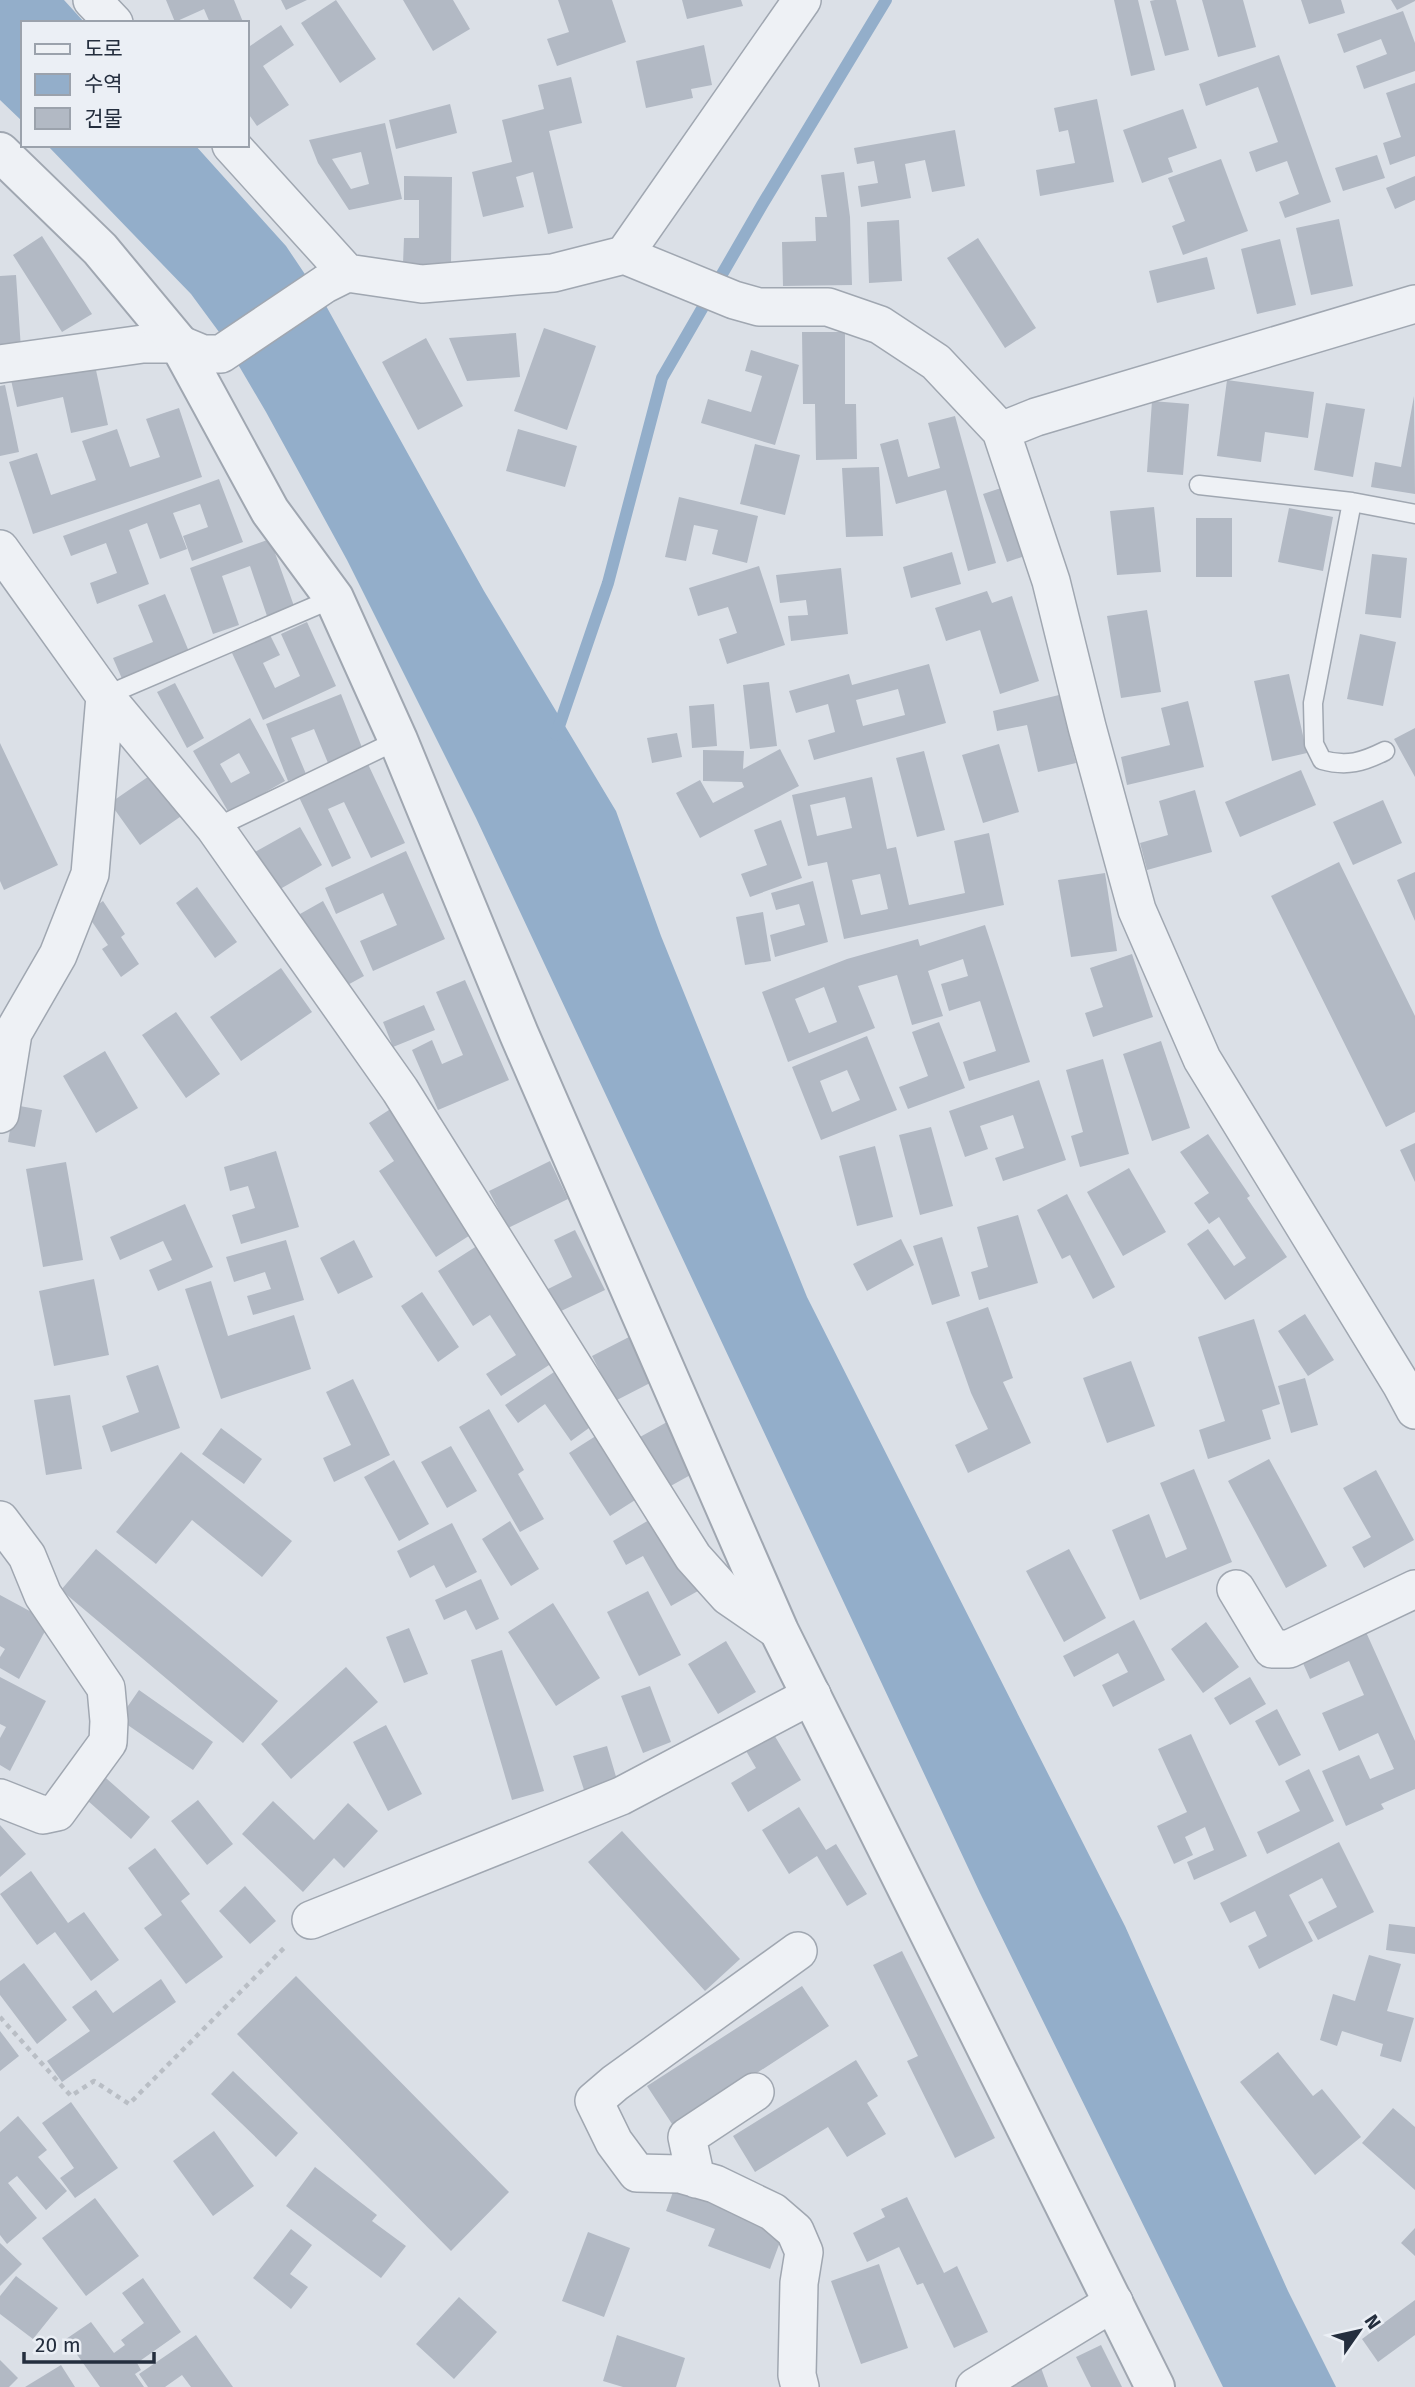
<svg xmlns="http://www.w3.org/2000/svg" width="1415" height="2387" viewBox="0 0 1415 2387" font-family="'Fira Sans','Noto Sans KR',sans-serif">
<rect width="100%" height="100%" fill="#dbe0e7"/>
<path fill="#93aeca" d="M0,0H64L85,23H23V122L0,100Z
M47,145H195L286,246L325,304L484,591L616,811L661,936L807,1297L1125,1926L1288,2291L1336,2387H1223L980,1893L476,818L347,560L266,412L219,332L191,294Z"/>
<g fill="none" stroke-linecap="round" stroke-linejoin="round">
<path stroke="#93aeca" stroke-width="12" d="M556,735L608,583L662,378L762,205L886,0"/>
</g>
<path fill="#b2b9c4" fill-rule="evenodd" d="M166,0H234L243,22L210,23L204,9L175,22Z
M281,0H307L286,10Z
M336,0L376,59L340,83L301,23Z
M403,0H453L470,29L433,51Z
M558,0H612L626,42L557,66L547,39L569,32Z
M682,0H741L743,6L687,19Z
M1114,0H1138L1155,70L1131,76Z
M1155,0H1176L1189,50L1165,56L1150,1Z
M1202,0H1243L1256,47L1218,57Z
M1301,0H1341L1345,13L1309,24Z
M1391,0H1415V1L1397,10Z
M1403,11L1415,43V71L1364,89L1356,66L1387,54L1381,39L1344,53L1337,34Z
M281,25L294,45L263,66L289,105L257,126L247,112V48Z
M704,45L712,85L691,89L693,98L646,108L636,61Z
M1279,55L1331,202L1285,218L1279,202L1299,194L1287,161L1256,172L1249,152L1278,142L1258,87L1206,106L1199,84Z
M571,77L582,123L549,131L573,228L548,234L533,172L516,177L524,207L483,217L472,172L512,162L502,120L544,109L538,85Z
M1415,83V156L1390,165L1383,143L1401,137L1386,93Z
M1097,99L1114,182L1040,196L1036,170L1075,163L1068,130L1059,132L1054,108Z
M450,104L457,133L396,149L389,120Z
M1183,109L1197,148L1168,158L1173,172L1142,183L1123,130Z
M385,123L402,199L349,210L318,163L309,140ZM361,152L369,184L351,189L332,159Z
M955,130L965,186L932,192L925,160L905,164L911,198L861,207L858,186L878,183L874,161L857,164L854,148Z
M1377,155L1385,178L1343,191L1335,168Z
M1221,159L1248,231L1183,255L1172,226L1185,221L1168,178Z
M844,172L850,217L852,285L783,286L782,242L816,241L815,217H827L821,175Z
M404,176L452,177L451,265L403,264L404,238H419V200H404Z
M1415,176V200L1395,209L1386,188Z
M1339,219L1353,286L1311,295L1296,228Z
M899,220L902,281L869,283L867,222Z
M42,236L92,314L62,332L13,255Z
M978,238L1036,328L1005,348L947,258Z
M1280,239L1296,305L1257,314L1241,249Z
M1207,257L1215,289L1157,303L1149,271Z
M16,275L21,349L0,350V276Z
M544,328L596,346L567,430L514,411Z
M802,332H845V404H856L857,459L816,460L815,404H803Z
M516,333L520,377L467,381L449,338Z
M426,338L463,406L418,430L382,362Z
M751,350L799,365L775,445L701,423L708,399L751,412L762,376L745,371Z
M94,361L108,425L71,433L63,397L17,407L11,380Z
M1227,380L1314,392L1308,438L1265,432L1261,462L1217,456Z
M5,385L19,452L0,456V386Z
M1414,396L1415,494L1371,487L1375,462L1401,467Z
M1152,401L1189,404L1183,475L1147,472Z
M1326,403L1365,409L1353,477L1314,470Z
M179,408L202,477L33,534L9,462L37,453L51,495L96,480L82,441L117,429L130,467L160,457L146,419Z
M955,416L996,563L968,571L946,490L896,504L880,444L898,439L908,477L940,468L928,423Z
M518,429L577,446L565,487L506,471Z
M755,444L800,455L785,515L740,504Z
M879,467L883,536L846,537L842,468Z
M219,479L243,542L192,561L183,536L208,527L200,504L173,513L187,549L160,559L147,523L129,530L149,584L97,604L90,583L117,573L106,543L71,556L63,536Z
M1004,487L1028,555L1007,562L983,494Z
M679,497L758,516L747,563L712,554L718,530L694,525L686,561L665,557Z
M1154,507L1161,572L1117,575L1110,511Z
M1289,508L1333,517L1323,571L1278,562Z
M1196,518H1232V577H1196Z
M270,539L294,606L267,616L250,566L222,576L239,625L213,634L190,568Z
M952,552L961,584L911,598L903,567Z
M1372,554L1407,558L1401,618L1365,614Z
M759,566L785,645L727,664L719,639L737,633L728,607L698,616L689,588Z
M841,568L848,634L791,641L788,616L808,615L806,600L780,603L776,575Z
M987,591L992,603L1012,596L1039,681L1000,694L980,630L946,641L935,608Z
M165,594L190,654L123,681L113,658L153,642L138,605Z
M1147,610L1161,692L1121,698L1107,616Z
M307,622L336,686L263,720L232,653L270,635L280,655L263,663L275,688L300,676L281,634Z
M1360,634L1396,642L1383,706L1347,699Z
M929,664L946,723L814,760L808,740L835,732L828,704L796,713L789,691L849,674L852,685ZM898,689L905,715L863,726L856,700Z
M1289,674L1307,753L1272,761L1254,681Z
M769,682L777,746L750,749L743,685Z
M175,683L204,738L187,748L157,692Z
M341,694L363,750L328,763L314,729L291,738L306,774L288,781L266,724Z
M1059,695L1076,763L1038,772L1027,725L997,731L993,711Z
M1188,701L1204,767L1127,785L1121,757L1170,745L1161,708Z
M714,704L717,746L692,748L689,706Z
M250,718L285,781L229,813L193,751ZM239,753L250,773L231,783L220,764Z
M1415,728V777L1394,739Z
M677,733L682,757L652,763L647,738Z
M0,743L58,865L4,890L0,881Z
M999,744L1019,812L983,823L962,755Z
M780,749L799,786L700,838L676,793L700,780L713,803L744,787L742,782L703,781V750L744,751L743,769Z
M924,751L945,830L917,837L896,758Z
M367,762L405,843L371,858L344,802L328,809L351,858L332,867L298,795Z
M158,770L187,812L140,845L110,803Z
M1301,770L1316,805L1240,837L1225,802Z
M872,777L887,849L896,847L909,905L965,893L954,841L989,833L1004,905L844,939L827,862L808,866L792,795ZM845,797L852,828L817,836L810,805ZM880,874L888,909L861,915L852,880Z
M1195,790L1212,852L1147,870L1140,843L1168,835L1159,801Z
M1383,800L1402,843L1353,865L1333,822Z
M781,820L802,878L750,897L741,874L767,865L754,830Z
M300,827L322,865L268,896L246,857Z
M406,851L445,939L373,971L360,941L397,925L383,893L336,914L325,888Z
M1339,862L1415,1016V1112L1386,1127L1271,896Z
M1415,872V921L1397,880Z
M1105,873L1117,951L1071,957L1058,880Z
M813,881L828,942L775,957L770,935L805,925L799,904L776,910L771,893Z
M197,887L237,942L215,958L176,903Z
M103,901L125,934L121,937L139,964L121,977L102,949L108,945L86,913Z
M323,901L364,976L342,988L300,914Z
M763,912L771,961L745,965L736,917Z
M985,925L1030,1062L969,1081L963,1062L996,1051L980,1001L949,1011L941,984L968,976L963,959L928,971L943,1016L912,1025L897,975L858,986L875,1028L788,1062L762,992L847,959L918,939L920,946ZM824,987L837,1022L809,1033L795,999Z
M1132,954L1153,1017L1093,1037L1085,1013L1103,1007L1090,968Z
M281,968L312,1012L241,1061L210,1017Z
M465,980L509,1080L438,1110L412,1050L432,1040L442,1064L463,1055L436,992Z
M424,1005L435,1030L393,1047L383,1022Z
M176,1012L220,1074L186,1098L142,1035Z
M939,1022L965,1088L908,1109L899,1087L928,1076L912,1032Z
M867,1036L897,1110L821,1140L792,1067ZM847,1070L860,1100L832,1112L820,1081Z
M1161,1041L1190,1128L1152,1141L1123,1054Z
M105,1051L138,1108L96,1133L63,1076Z
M1103,1059L1129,1154L1080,1167L1071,1136L1083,1132L1066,1070Z
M1039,1080L1066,1160L1003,1181L995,1158L1024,1148L1013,1115L980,1126L988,1149L965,1157L949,1111Z
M14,1105L42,1110L35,1147L8,1142Z
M392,1108L475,1232L436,1257L379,1171L394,1161L369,1123Z
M931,1127L953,1206L920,1215L899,1135Z
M1208,1134L1250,1196L1247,1198L1287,1257L1225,1300L1187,1244L1208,1229L1234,1266L1246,1258L1219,1217L1209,1224L1194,1203L1209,1193L1180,1152Z
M1415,1143V1182L1400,1150Z
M875,1146L893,1217L857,1226L839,1156Z
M276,1151L299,1227L241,1244L232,1215L255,1208L248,1186L230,1191L224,1167Z
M550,1161L568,1199L508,1228L489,1191Z
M66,1162L83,1260L43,1267L26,1169Z
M1129,1168L1166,1232L1123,1256L1087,1192Z
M1067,1194L1115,1287L1093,1299L1070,1255L1062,1259L1037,1210Z
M185,1204L213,1267L158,1291L149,1270L172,1260L163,1241L120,1260L110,1237Z
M1018,1215L1038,1283L979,1300L971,1272L988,1267L977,1227Z
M575,1230L605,1290L557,1313L546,1290L572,1277L554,1240Z
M942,1237L960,1296L932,1305L913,1246Z
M901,1239L914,1265L867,1291L853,1264Z
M286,1240L304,1300L253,1315L247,1296L271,1289L265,1272L234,1282L226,1257Z
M354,1240L373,1277L338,1294L320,1258Z
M483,1242L560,1358L501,1396L486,1374L516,1355L490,1315L473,1326L438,1271Z
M94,1279L109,1355L54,1366L39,1291Z
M211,1281L228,1336L294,1315L311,1369L221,1399L185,1289Z
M422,1292L459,1347L438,1362L401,1306Z
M988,1307L1013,1378L1003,1382L1031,1443L968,1473L955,1445L988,1429L971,1393L946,1322Z
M1305,1314L1334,1360L1308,1376L1278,1331Z
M1254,1319L1280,1404L1262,1410L1271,1439L1208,1459L1199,1430L1225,1421L1198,1337Z
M629,1337L652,1382L615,1401L592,1356Z
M1131,1361L1155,1426L1107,1443L1083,1378Z
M158,1365L180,1428L111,1452L102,1426L139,1412L126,1376Z
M563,1366L600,1420L571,1441L545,1404L518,1423L505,1405Z
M1305,1378L1318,1425L1291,1433L1278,1386Z
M353,1379L390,1455L334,1482L323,1458L351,1445L326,1392Z
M70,1395L82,1469L46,1475L34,1400Z
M489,1409L524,1470L518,1474L544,1519L520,1532L459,1427Z
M667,1422L694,1473L667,1488L640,1437Z
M221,1428L262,1459L244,1484L202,1454Z
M602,1432L643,1495L610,1516L569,1453Z
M451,1446L477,1491L447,1508L421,1462Z
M181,1452L292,1541L262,1577L192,1520L156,1564L116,1532Z
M1269,1459L1327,1566L1286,1588L1228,1481Z
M394,1460L429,1524L399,1541L364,1477Z
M1194,1469L1232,1562L1140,1600L1112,1530L1149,1514L1166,1558L1187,1549L1160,1483Z
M1376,1470L1414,1540L1364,1568L1352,1547L1371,1537L1343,1488Z
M656,1516L698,1591L671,1606L643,1556L626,1565L613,1541Z
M510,1521L539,1569L511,1586L482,1539Z
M452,1523L477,1572L446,1588L434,1565L410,1578L397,1551Z
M96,1549L278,1701L243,1743L61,1590Z
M1069,1549L1106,1618L1064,1642L1026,1571Z
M481,1579L499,1619L476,1630L466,1610L444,1620L435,1600Z
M648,1591L681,1655L639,1676L607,1612Z
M0,1595L50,1622L19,1679L0,1668V1657L5,1649L0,1646Z
M553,1603L600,1678L556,1706L508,1632Z
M1134,1620L1165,1680L1113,1707L1102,1685L1128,1672L1118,1653L1074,1677L1063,1656Z
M1206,1622L1239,1667L1203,1693L1171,1649Z
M409,1628L428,1674L404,1683L386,1637Z
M1366,1632L1415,1741V1789L1381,1804L1384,1809L1346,1826L1322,1771L1359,1755L1370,1779L1394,1769L1378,1733L1339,1751L1322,1713L1364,1695L1349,1661L1310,1679L1302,1661Z
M726,1641L756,1692L718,1714L688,1664Z
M502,1650L544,1791L512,1800L471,1660Z
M346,1667L378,1702L291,1779L261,1744Z
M0,1677L46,1701L10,1771L0,1765V1738L6,1727L0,1724Z
M1250,1677L1266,1704L1230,1725L1214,1698Z
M650,1686L671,1742L643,1753L621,1696Z
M139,1690L213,1742L193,1770L119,1719Z
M1277,1709L1301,1755L1279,1766L1255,1721Z
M386,1725L422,1794L388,1811L353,1742Z
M770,1728L801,1780L748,1812L731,1783L756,1768L742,1744Z
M1191,1734L1247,1856L1194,1880L1187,1862L1214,1850L1205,1827L1185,1837L1193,1855L1174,1864L1157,1826L1187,1812L1158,1749Z
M607,1746L617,1780L584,1790L573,1756Z
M1309,1769L1334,1821L1267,1854L1257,1832L1300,1811L1285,1781Z
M98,1771L150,1817L131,1839L79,1793Z
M198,1800L233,1844L207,1865L171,1821Z
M273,1801L314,1840L348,1803L378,1831L344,1868L334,1858L303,1892L242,1834Z
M799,1807L826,1850L836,1844L867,1894L847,1906L817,1856L789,1874L762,1830Z
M0,1825L26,1854L0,1877Z
M622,1831L740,1959L705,1991L588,1862Z
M1339,1842L1374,1912L1318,1940L1308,1922L1337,1907L1322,1878L1289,1895L1313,1941L1259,1969L1248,1946L1267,1936L1255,1911L1230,1923L1220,1903Z
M155,1848L190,1894L181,1901L223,1957L186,1984L144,1928L162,1915L128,1868Z
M31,1871L68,1923L84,1912L119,1960L91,1981L55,1932L37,1945L0,1894Z
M245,1886L276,1921L250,1944L219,1911Z
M1389,1924L1415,1927V1954L1386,1950Z
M902,1951L995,2138L955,2158L907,2061L918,2056L873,1965Z
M1369,1955L1401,1964L1387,2011L1414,2018L1401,2062L1380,2056L1383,2044L1342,2031L1337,2046L1320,2040L1333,1994L1355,2001Z
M24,1963L67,2020L37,2044L0,1995V1981Z
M296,1976L509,2192L451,2251L237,2034Z
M161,1979L176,2002L62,2082L47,2061L90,2031L72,2007L96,1990L113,2013Z
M802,1986L829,2026L674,2127L647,2086Z
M0,2031L19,2056L0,2071Z
M1278,2052L1313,2096L1322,2089L1361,2137L1315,2175L1240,2082Z
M856,2060L878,2096L867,2103L886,2134L847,2157L828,2127L755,2172L733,2136Z
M233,2071L298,2133L276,2157L211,2094Z
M71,2102L118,2168L75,2198L60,2178L74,2168L42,2123Z
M1393,2108L1415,2127V2190L1362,2143Z
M18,2116L47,2150L38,2157L67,2191L46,2210L17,2176L8,2183L37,2218L7,2244L0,2235V2132Z
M214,2131L254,2186L213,2216L173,2161Z
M315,2167L377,2215L372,2221L406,2246L381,2278L286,2206Z
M677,2181L726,2199L722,2208L784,2231L770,2269L708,2246L715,2229L666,2211Z
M907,2197L944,2273L957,2266L988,2332L954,2348L923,2283L917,2285L899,2247L867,2262L853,2233L885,2217L881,2209Z
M95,2198L139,2256L86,2296L42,2238Z
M1415,2228V2256L1401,2243Z
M291,2229L312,2245L290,2274L308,2287L291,2309L253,2278Z
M588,2232L630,2248L604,2317L562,2301Z
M0,2243L22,2264L0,2286Z
M879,2264L908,2348L861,2364L831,2281Z
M16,2276L58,2308L33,2339L0,2314V2296Z
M143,2278L181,2332L137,2363L141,2370L135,2374L144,2387H100L66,2339L91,2322L114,2353L125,2345L121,2340L144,2323L122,2293Z
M459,2297L497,2332L454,2379L416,2344Z
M1415,2300V2335L1378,2362L1362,2339Z
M196,2335L233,2387H191L182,2375L165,2387H148L139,2374Z
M617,2335L685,2358L676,2387H623L603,2381Z
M1101,2345L1122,2387H1091L1076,2357Z
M0,2360L18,2378L9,2387H0Z
M61,2365L75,2387H25Z
M1040,2365L1048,2387H1003Z"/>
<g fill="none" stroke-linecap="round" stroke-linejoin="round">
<g stroke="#a0a7b1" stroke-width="21">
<path id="service" d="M1199,485L1352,502L1415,514
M1352,502L1313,703L1314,744L1322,760C1347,767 1363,762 1385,751
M105,696L334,598
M215,828L398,740"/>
</g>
<g stroke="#a0a7b1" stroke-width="40">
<path id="minor" d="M92,0L114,23
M231,145L347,273L422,284L553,273L624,255L734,300L759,307H828L880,325L936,362L1001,431L1051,581L1087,727L1137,910L1202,1059L1401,1384L1415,1410
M624,255L802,0
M0,364L143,344H179L203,354H221L325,284L347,273
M1001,431L1036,417L1415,304
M0,549L105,696L215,828L400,1090L693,1557L728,1596L779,1631
M0,1114L13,1033L58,955L90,874L105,696
M0,1520L27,1556L43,1595L106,1688L109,1721L108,1742L57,1812L43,1815L0,1798
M1236,1589L1272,1649H1289L1415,1589
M311,1920L621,1796L812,1695
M798,1951L615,2083L594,2101L614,2142L637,2173L680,2174L715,2184L773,2212L795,2231L804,2252L799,2283L797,2375L800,2387
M696,2179L687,2137L755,2092
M975,2387L1114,2302"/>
</g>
<g stroke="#a0a7b1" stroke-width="42">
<path id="tertiary" d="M0,152L100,249L179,344L270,511L334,598L398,740L519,1034L779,1631L1155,2387"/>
</g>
<path stroke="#b9bec5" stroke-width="4.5" stroke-dasharray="5 5" stroke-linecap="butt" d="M0,2017L71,2096L94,2081L129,2104L284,1948"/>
<use href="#service" stroke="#eef1f5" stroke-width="18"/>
<use href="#minor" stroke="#eef1f5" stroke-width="37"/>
<use href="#tertiary" stroke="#eef1f5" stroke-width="38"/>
</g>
<rect x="21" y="21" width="228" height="126" fill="#ebeff5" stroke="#9ba2ac" stroke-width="2"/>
<rect x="35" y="44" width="35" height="10" fill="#eef1f5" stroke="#9ba2ac" stroke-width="2"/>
<text x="84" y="56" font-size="21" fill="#242e3e">도로</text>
<rect x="35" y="74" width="35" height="21" fill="#93aeca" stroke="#9ba2ac" stroke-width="2"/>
<text x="84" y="91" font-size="21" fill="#242e3e">수역</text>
<rect x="35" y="108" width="35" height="21" fill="#b2b9c4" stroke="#9ba2ac" stroke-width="2"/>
<text x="84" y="126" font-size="21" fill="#242e3e">건물</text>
<g transform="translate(1359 2331) rotate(56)" stroke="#ebeff5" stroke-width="5" paint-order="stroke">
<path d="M0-5L12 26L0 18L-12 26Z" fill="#242e3e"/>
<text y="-10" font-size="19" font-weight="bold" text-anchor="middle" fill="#242e3e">N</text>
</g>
<path d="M24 2352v10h130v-10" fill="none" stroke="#242e3e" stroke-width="3.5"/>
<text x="35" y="2352" font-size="21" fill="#242e3e" stroke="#ebeff5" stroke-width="5" paint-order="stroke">20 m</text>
</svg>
